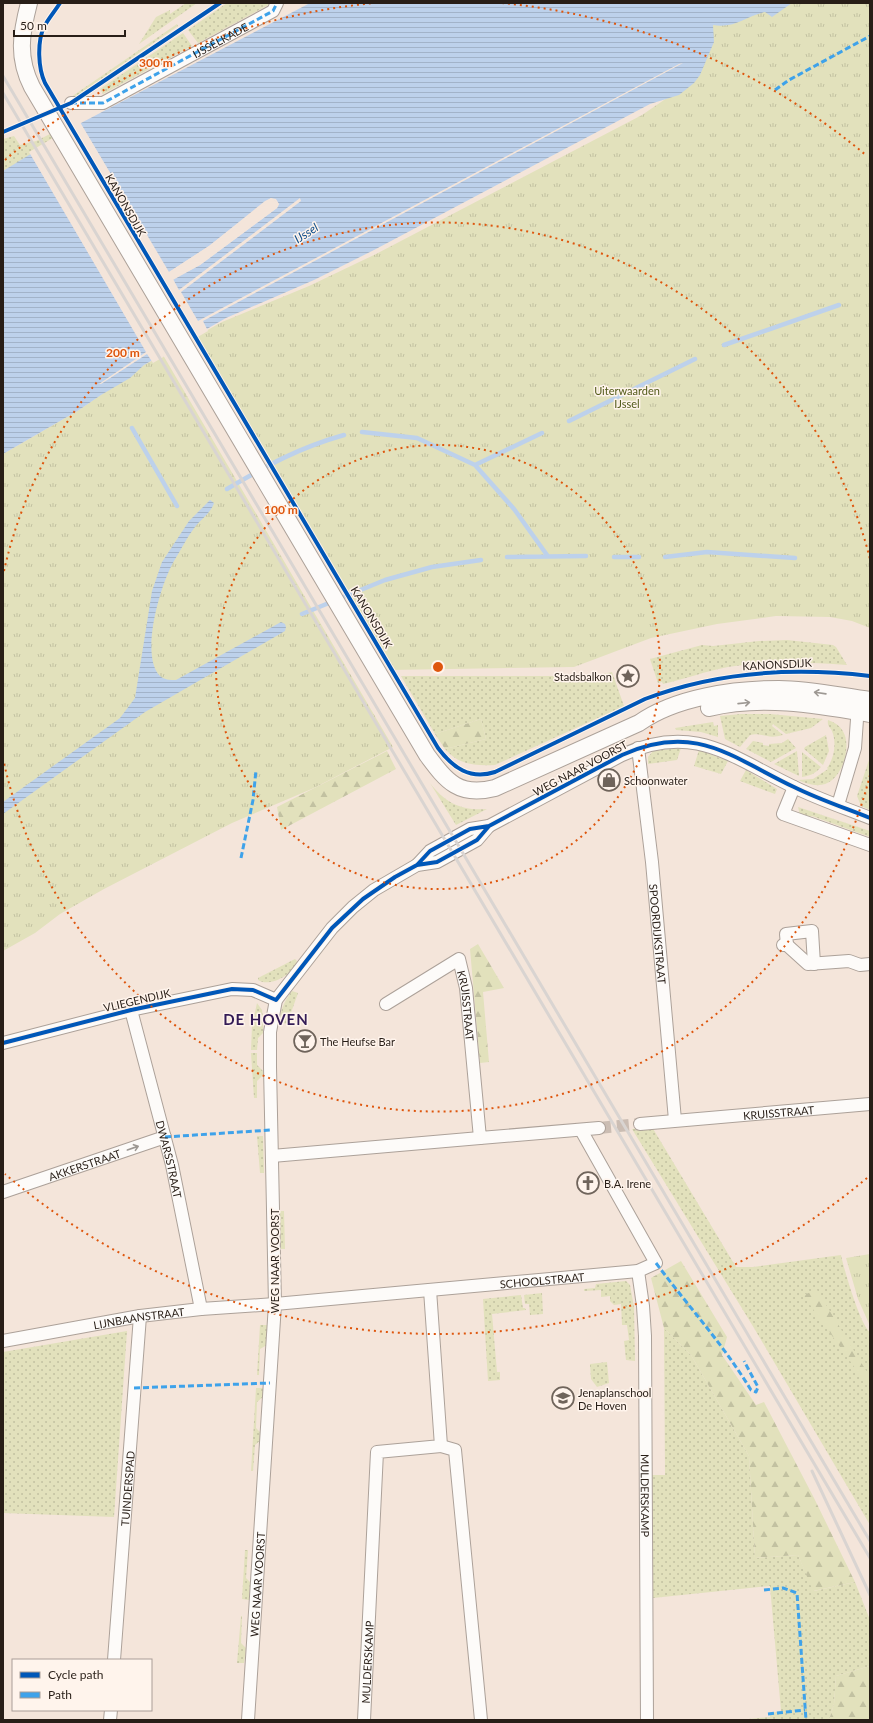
<svg xmlns="http://www.w3.org/2000/svg" width="873" height="1723" viewBox="0 0 873 1723" font-family="Lato,sans-serif">
<defs>
<pattern id="grass-dots" width="8" height="8" patternUnits="userSpaceOnUse"><rect width="8" height="8" fill="#e2e1bc"/><path d="M2 2h.1M6 6h.1" fill="none" stroke="#c2c1a1" stroke-width="1.8" stroke-linecap="round"/></pattern>
<pattern id="forest-firs" width="22" height="20" patternUnits="userSpaceOnUse"><rect width="22" height="20" fill="#e2e1bc"/><path d="M5 1l3.5 6h-7zM16 11l3.5 6h-7z" fill="#c2c1a1"/></pattern>
<pattern id="park-tufts" width="24" height="20" patternUnits="userSpaceOnUse"><rect width="24" height="20" fill="#e2e1bc"/><path d="M3 7l-1-3M5 7V3M7 7l1-3M15 17l-1-3M17 17v-4M19 17l1-3" fill="none" stroke="#c2c1a1"/></pattern>
<pattern id="water-rules" width="6" height="5" patternUnits="userSpaceOnUse"><rect width="6" height="5" fill="#bdd1eb"/><path d="M0 2.5h6" fill="none" stroke="#a2b3c9"/></pattern>
</defs>
<rect width="100%" height="100%" fill="#f4e5da"/>
<path fill="url(#grass-dots)" d="M186,3H197L139,44L156,17L170,10V14Z
M227,3H272L198,43L188,30Z
M177,24L178,26L72,99L71,97Z
M183,33L192,46L103,94L100,89Z
M58,130L62,137L3,171V139L14,136L20,145L36,141Z
M787,640L833,645L836,647L847,665C807,662 768,661 728,667C706,671 685,679 663,684L662,682L658,683L650,659L702,645L713,646L759,641Z
M612,672L624,706L495,765C475,766 459,765 445,749L486,739L481,719L435,734L401,676H595Z
M741,714H770L823,719L811,728L786,734L773,724L772,726L783,735C767,740 762,732 750,735L740,747L725,739L720,716Z
M828,720C849,727 849,746 843,764C834,786 819,790 798,780L813,779L828,769L827,768C834,759 837,743 832,731C830,727 827,726 828,720Z
M713,722L714,726L718,725V737L701,732L676,730L675,728Z
M826,735L829,751L823,765L804,749L805,747Z
M788,739L796,748L771,762L746,749L753,741L763,743V745L769,746V744L782,743Z
M681,748L677,760L648,764V757L653,751Z
M699,750L728,761L721,774L694,766Z
M797,751L799,776L774,764Z
M802,752L821,767C816,773 810,776 802,777Z
M870,757V810L861,806L857,796Z
M746,770L777,789L775,794L740,781Z
M430,783C445,803 462,811 487,809L456,825Z
M798,807L870,831V837L812,816L807,818L800,815Z
M295,959L297,961C294,974 270,988 258,980V978Z
M292,991L298,993L287,1024L280,1022C280,1010 285,1000 292,991Z
M257,1003L262,1010L263,1018V1032H264L258,1038L257,1050H251L252,1026Z
M251,1053H257V1065L263,1071V1075L257,1081V1098H254Z
M652,1127L736,1267H753L841,1255C844,1269 860,1325 870,1332V1525L754,1328L632,1129Z
M257,1136H263L264,1173H260Z
M280,1211H284L285,1249H281Z
M626,1281L630,1285L634,1307L635,1361L626,1360L624,1341L629,1340L627,1325H622L621,1304L614,1305L610,1301V1296L601,1297V1290L584,1291V1289L595,1288L596,1284Z
M542,1293L543,1314L530,1315L529,1304H525L524,1295Z
M521,1295L523,1308H525L526,1310L492,1314L497,1372H500V1380L488,1381L483,1299Z
M260,1325H267V1345L260,1349L259,1375H257Z
M664,1328L691,1355L749,1456L755,1558L798,1555L814,1591L855,1582L870,1620V1666L836,1676L834,1704L829,1720H738L770,1717V1713L781,1711L770,1586L653,1598L652,1475H665Z
M127,1331L114,1517L3,1513V1352Z
M607,1362L609,1383L597,1387L591,1379L590,1364Z
M256,1388H264L263,1397L257,1402L256,1428L261,1433V1440L255,1445L253,1471H251Z
M245,1550H248L246,1578L250,1582L249,1600L242,1599Z
M241,1616H242L241,1643L246,1648L244,1663H237Z"/>
<path fill="url(#forest-firs)" d="M481,719L486,739L445,749L435,734Z
M387,751L396,769L281,830L277,807Z
M478,944L504,988L483,992L489,1062L480,1063L470,949Z
M681,1261L727,1337L722,1355L756,1405L764,1402L814,1498L855,1582L813,1591L798,1555L755,1558L749,1456L691,1355L664,1328L651,1278Z
M817,1290L870,1377V1389L803,1295Z
M870,1666V1720H829L834,1704L836,1676Z"/>
<path fill="url(#park-tufts)" d="M731,3H870V628L852,621L830,617L776,616L717,624L651,638L574,667L389,670L195,337L222,322L309,286L376,254L642,115L686,85L703,30Z
M163,355L393,747L314,788L232,823L104,889L60,914L35,933L3,951V454L79,410L144,365Z
M870,1254V1326L858,1299L846,1258Z"/>
<path fill="url(#water-rules)" fill-rule="evenodd" d="M310,3H792L772,17L765,12C745,16 735,29 713,25L714,42L700,75L694,83L679,95L650,104L374,250L314,280L226,318L144,365L130,378L101,395L79,410L3,454V171L81,123ZM271,198L279,204L277,208L200,265L171,281L165,279L166,274L209,246Z
M210,500L214,503C211,513 201,519 195,527C187,537 181,550 174,561C161,583 140,653 159,675C164,680 170,680 176,680L281,622L285,624L286,627L285,631L145,712L3,814V802L120,718L135,698L152,591L162,562L189,521Z"/>
<path fill="#f4e5da" fill-rule="evenodd" d="M683,63L203,321L208,331L153,363L147,354L101,384H99L146,352L29,152L80,122L169,272L209,246L265,201L271,198L276,199L279,204L277,208L200,265L173,279L179,290L300,198L301,201L181,292L198,321L679,64ZM271,200L275,201L276,204L275,207L198,264L171,279H167L168,275L210,248Z"/>
<g fill="none" stroke-linecap="round" stroke-linejoin="round">
<path stroke="#bdd1eb" stroke-width="4.5" d="M724,345L839,305
M569,421L695,359
M132,428L177,506
M362,432L417,438L475,465L514,509L547,555
M475,465L542,433
M227,489C268,465 298,448 344,435
M507,557L586,556
M614,557H639
M665,557L707,552L795,558
M302,614L385,580L432,567L481,560"/>
<path stroke="#cbbdb3" stroke-width="12" stroke-dasharray="12 6" stroke-linecap="butt" d="M599,1128L640,1124"/>
<g stroke="#aca199" stroke-width="14">
<g id="street">
<path d="M71,103H103L273,11L277,3"/>
<path id="s1" d="M638,748L652,862L675,1120"/>
<path d="M794,787L783,814L870,845"/>
<path d="M838,805L855,748L858,705"/>
<path d="M417,865L430,851L470,829L489,826L622,755C695,722 731,757 794,787C818,799 845,808 870,818"/>
<path d="M783,945H787L808,964L849,961L860,965L870,964"/>
<path d="M787,945L786,934L812,931L814,964"/>
<path id="s2" d="M386,1004L459,959L466,988L480,1138L599,1128"/>
<path id="s3" d="M131,1010L172,1165L201,1309"/>
<path d="M3,1043L131,1010L232,989L253,990L276,1000"/>
<path id="s4" d="M640,1124L870,1104"/>
<path d="M272,1156L480,1138"/>
<path id="s5" d="M3,1192L165,1137"/>
<path id="s6" d="M638,1271L643,1306L645,1336L647,1720"/>
<path id="s7" d="M3,1341L140,1316L201,1309L275,1304L638,1271L656,1263L581,1130"/>
<path d="M441,1446L455,1450L481,1720"/>
<path id="s8" d="M114,1660L140,1316"/>
<path d="M110,1720L111,1710"/>
<path id="s9" d="M248,1720L275,1304L270,1067V1032L276,1000L332,928L353,907L374,890L417,865L437,862L477,840L489,826"/>
<path id="s10" d="M364,1720L377,1452L441,1446L430,1290"/>
</g>
</g>
<g stroke="#aca199" stroke-width="18">
<path id="secondary" d="M29,3C21,34 17,57 32,87L427,755C447,782 459,797 495,788L639,723C676,697 734,689 779,689C809,689 840,696 870,700
M709,708C762,695 817,705 870,714"/>
</g>
<use href="#street" stroke="#fdfbf9" stroke-width="12"/>
<use href="#secondary" stroke="#fdfbf9" stroke-width="16"/>
<path stroke="#d9d4d1" stroke-width="3" d="M3,76L870,1541
M3,93L870,1558
M812,1471L870,1595"/>
<g stroke="#3ea2ea" stroke-width="3" stroke-dasharray="6 3" stroke-linecap="butt">
<path d="M775,90L789,80L870,36"/>
<path id="s11" d="M71,103H103L273,11L277,3"/>
<path d="M241,858L253,800L256,770"/>
<path d="M165,1137L271,1130"/>
<path d="M656,1263C688,1306 723,1344 751,1390L756,1392L758,1387L744,1361"/>
<path d="M134,1388L270,1383"/>
<path d="M764,1590L783,1588L797,1593L806,1720"/>
<path d="M768,1714L805,1710"/>
</g>
<g stroke="#fff4ec" stroke-width="6">
<path id="cycleway" d="M60,3C55,11 48,19 44,27C37,42 38,68 45,83L438,748C453,768 470,780 495,772L645,699C718,671 793,667 870,676
M3,132L71,103L220,3
M417,865L430,851L470,829L489,826L622,755C695,722 731,757 794,787C818,799 845,808 870,818
M3,1043L131,1010L232,989L253,990L276,1000L332,928L363,899L395,877L417,865L437,862L477,840L489,826"/>
</g>
<use href="#cycleway" stroke="#0057b8" stroke-width="4"/>
</g>
<defs><path id="oneway-shaft" d="M-6 0H5M1.5-3L5.5 0L1.5 3" fill="none" stroke-width="1.6" stroke-linecap="round" stroke-linejoin="round"/></defs>
<g stroke="#9d9893">
<use href="#oneway-shaft" transform="translate(820 693) rotate(-172)"/>
<use href="#oneway-shaft" transform="translate(744 703) rotate(-6)"/>
<use href="#oneway-shaft" transform="translate(133 1148) rotate(-19)"/>
</g>
<g fill="none" stroke="#de560d" stroke-width="2" stroke-dasharray="2 4">
<circle cx="438" cy="667" r="222"/>
<path d="M870 775A445 445 0 0 1 4 763M4 571A445 445 0 0 1 870 559"/>
<path d="M867 1178A667 667 0 0 1 5 1174M5 160A667 667 0 0 1 374 3M502 3A667 667 0 0 1 867 156"/>
</g>
<defs>
<g id="sight-ring" transform="scale(1.15)"><circle r="9.5" fill="#fff4ec" stroke="#6f645b" stroke-width="1.5"/><path d="M0-6L1.8-2.2L6-1.7L2.9 1.2L3.7 5.4L0 3.3L-3.7 5.4L-2.9 1.2L-6-1.7L-1.8-2.2Z" fill="#6f645b"/></g>
<g id="shop-ring" transform="scale(1.15)"><circle r="9.5" fill="#fff4ec" stroke="#6f645b" stroke-width="1.5"/><path d="M-5-2.5h2.3a2.7 3.5 0 0 1 5.4 0H5L5.5 6h-11ZM-1.5-2.5h3a1.5 2.3 0 0 0-3 0Z" fill="#6f645b"/></g>
<g id="bar-ring" transform="scale(1.15)"><circle r="9.5" fill="#fff4ec" stroke="#6f645b" stroke-width="1.5"/><path d="M-6-5H6L.8 .8V4.5H3.5V6h-7V4.5H-.8V.8Z" fill="#6f645b"/></g>
<g id="church-ring" transform="scale(1.15)"><circle r="9.5" fill="#fff4ec" stroke="#6f645b" stroke-width="1.5"/><path d="M-1.2-6h2.4v3.5h3.3v2.4h-3.3V6h-2.4V-.1h-3.3v-2.4h3.3Z" fill="#6f645b"/></g>
<g id="school-ring" transform="scale(1.15)"><circle r="9.5" fill="#fff4ec" stroke="#6f645b" stroke-width="1.5"/><path d="M0-5L7-2L0 1L-7-2ZM-4 1L0 2.5L4 1V4Q0 6-4 4Z" fill="#6f645b"/></g>
</defs>
<g fill-rule="evenodd">
<use href="#sight-ring" x="628" y="676"/>
<use href="#shop-ring" x="609" y="780"/>
<use href="#bar-ring" x="305" y="1041"/>
<use href="#church-ring" x="588" y="1183"/>
<use href="#school-ring" x="563" y="1398"/>
</g>
<g text-anchor="middle" dominant-baseline="central" stroke-width="3" stroke-linejoin="round" paint-order="stroke">
<g font-size="11" fill="#281e17" stroke="#fff4ec">
<text stroke="none"><textPath href="#s11" startOffset="165">IJSSELKADE</textPath></text>
<text transform="translate(126 205) rotate(60)">KANONSDIJK</text>
<text transform="translate(372 617) rotate(59)">KANONSDIJK</text>
<text transform="translate(777 664) rotate(-3)">KANONSDIJK</text>
<text transform="translate(580 768) rotate(-28)">WEG NAAR VOORST</text>
<text stroke="none"><textPath href="#s1" startOffset="187">SPOORDIJKSTRAAT</textPath></text>
<text transform="translate(137 1000) rotate(-13)">VLIEGENDIJK</text>
<text stroke="none"><textPath href="#s2" startOffset="133">KRUISSTRAAT</textPath></text>
<text stroke="none"><textPath href="#s4" startOffset="139">KRUISSTRAAT</textPath></text>
<text stroke="none"><textPath href="#s3" startOffset="154">DWARSSTRAAT</textPath></text>
<text stroke="none"><textPath href="#s5" startOffset="86">AKKERSTRAAT</textPath></text>
<text transform="translate(274 1261) rotate(-90)">WEG NAAR VOORST</text>
<text stroke="none"><textPath href="#s7" startOffset="543">SCHOOLSTRAAT</textPath></text>
<text stroke="none"><textPath href="#s7" startOffset="138">LIJNBAANSTRAAT</textPath></text>
<text stroke="none"><textPath href="#s8" startOffset="172">TUINDERSPAD</textPath></text>
<text stroke="none"><textPath href="#s6" startOffset="225">MULDERSKAMP</textPath></text>
<text stroke="none"><textPath href="#s9" startOffset="136">WEG NAAR VOORST</textPath></text>
<text stroke="none"><textPath href="#s10" startOffset="58">MULDERSKAMP</textPath></text>
</g>
<g font-size="11" fill="#515918" stroke="#fff4ec">
<text x="627" y="390">Uiterwaarden<tspan x="627" dy="13">IJssel</tspan></text>
</g>
<g font-size="11" fill="#281e17" stroke="#fff4ec" text-anchor="start">
<text x="612" y="676" text-anchor="end">Stadsbalkon</text>
<text x="624" y="780">Schoonwater</text>
<text x="320" y="1041">The Heufse Bar</text>
<text x="604" y="1183">B.A. Irene</text>
<text x="578" y="1392">Jenaplanschool<tspan x="578" dy="13">De Hoven</tspan></text>
</g>
<g font-size="12" font-style="italic" fill="#0f4e8a" stroke="#fff4ec">
<text transform="translate(306 233) rotate(-33)">IJssel</text>
</g>
<g font-size="15" font-weight="bold" letter-spacing="1" fill="#341c56" stroke="#fff4ec">
<text x="266" y="1019">DE HOVEN</text>
</g>
</g>
<circle cx="438" cy="667" r="6" fill="#de560d" stroke="#fff4ec" stroke-width="2"/>
<g font-size="12" text-anchor="middle" font-weight="bold" fill="#de560d" stroke="#fff4ec" stroke-width="3" stroke-linejoin="round" paint-order="stroke">
<text x="156" y="67">300 m</text>
<text x="123" y="357">200 m</text>
<text x="281" y="514">100 m</text>
</g>
<rect width="873" height="1723" fill="none" stroke="#281e17" stroke-width="8"/>
<rect x="12" y="1659" width="140" height="52" fill="#fff4ec" stroke="#a99e97"/>
<rect x="20" y="1672" width="20" height="6" fill="#0057b8" stroke="#a99e97"/>
<text x="48" y="1679" font-size="12" fill="#281e17">Cycle path</text>
<rect x="20" y="1692" width="20" height="6" fill="#3ea2ea" stroke="#a99e97"/>
<text x="48" y="1699" font-size="12" fill="#281e17">Path</text>
<path d="M14 30v6h111v-6" fill="none" stroke="#281e17" stroke-width="2"/>
<text x="20" y="30" font-size="12" fill="#281e17" stroke="#fff4ec" stroke-width="3" paint-order="stroke">50 m</text>
</svg>
